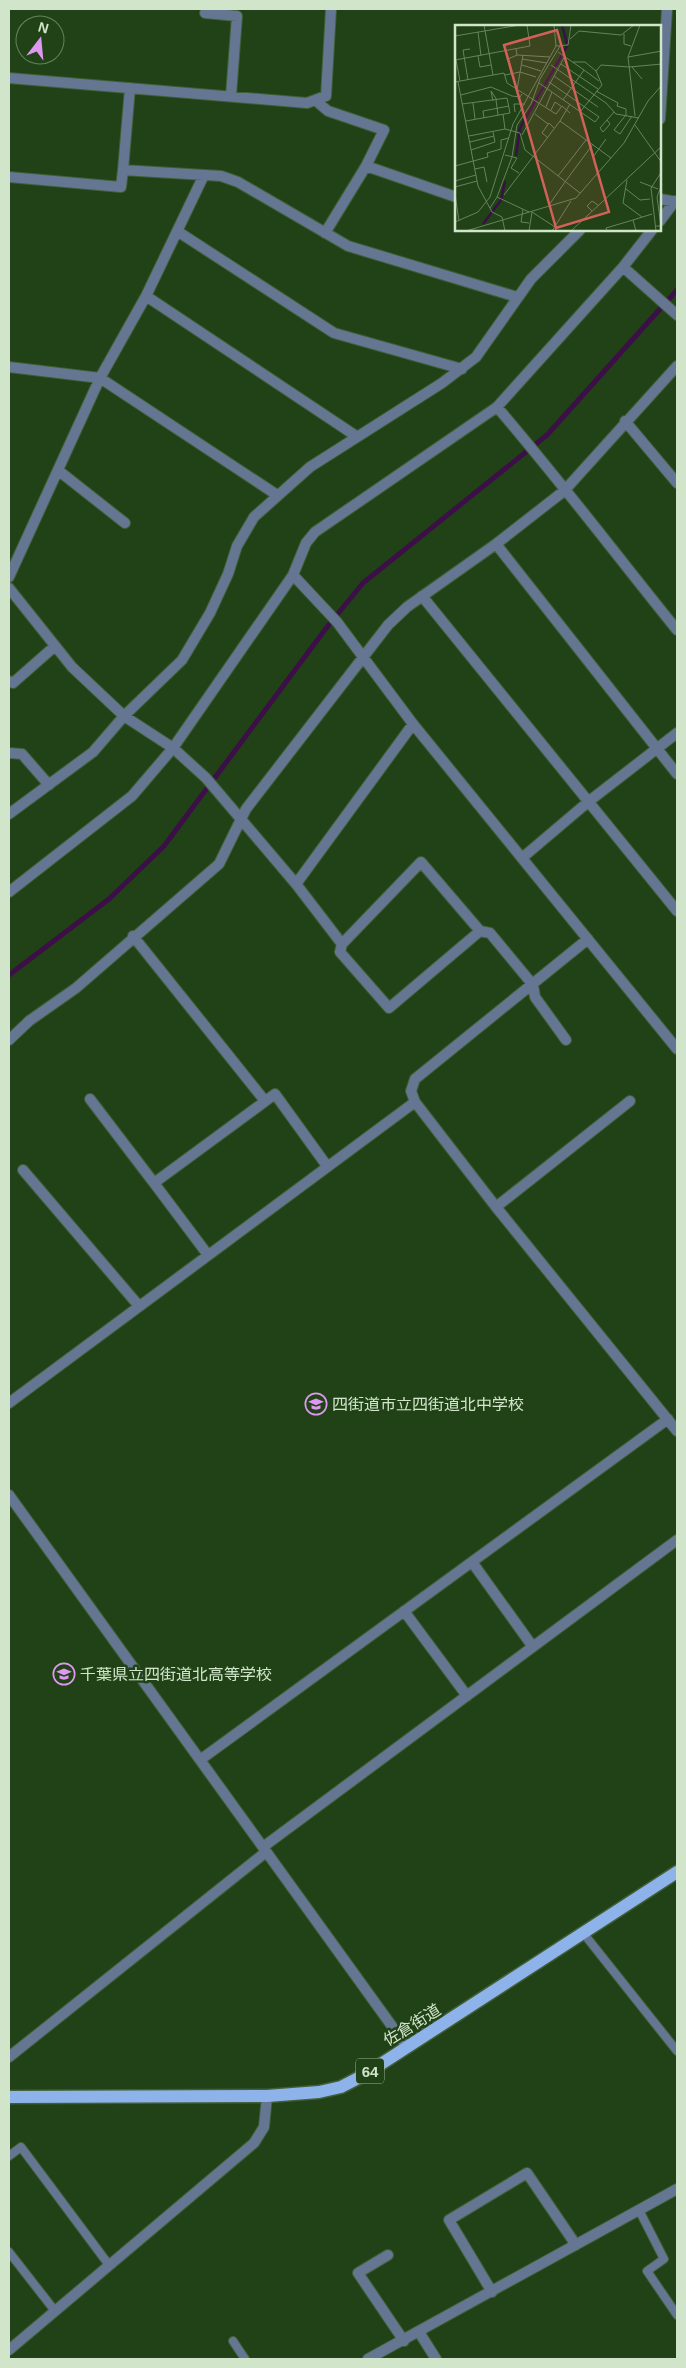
<svg xmlns="http://www.w3.org/2000/svg" width="686" height="2368" viewBox="0 0 686 2368" font-family="Arial,'Noto Sans JP',sans-serif">
<rect width="100%" height="100%" fill="#204216"/>
<g fill="none" stroke-linecap="round" stroke-linejoin="round">
<path stroke="#3d0f48" stroke-width="5" d="M9,975L109,899L164,846L327,627L363,583L547,435L677,290"/>
<g stroke="#405f37" stroke-width="10">
<path id="service" d="M584,1934L677,2051
M9,2156L21,2147L109,2265
M639,2210L664,2259L647,2271L677,2315
M9,2252L55,2311
M233,2341L245,2359"/>
</g>
<g stroke="#405f37" stroke-width="12">
<path id="minor" d="M205,13L237,16L231,96
M9,78L307,103L326,96L331,9
M130,88L123,170L221,176L238,182L348,246L517,297
M315,100L328,111L384,130L366,166
M660,119L667,9
M9,177L121,187L123,170
M660,199L677,202
M660,221L675,201
M177,231L334,333L462,369
M325,233L366,166L456,197
M623,267L677,315
M146,296L356,436
M9,367L100,378L277,495
M497,407C559,479 617,556 677,630
M625,421L677,483
M59,471L125,523
M496,544L677,774
M293,575L337,622L413,724L677,1049
M9,577L100,378L146,296L204,175
M9,588L72,667L124,716L173,748L206,778L296,884L342,944L340,952L389,1008L480,931L490,933L533,985L535,997L566,1040
M422,596L677,911
M9,681L13,683L55,646
M9,753L22,754L49,785
M9,814L93,752L124,716L182,660L210,613L228,574L237,546L254,517L310,467L442,383L476,357L531,279L580,230
M522,858L588,802L677,733
M296,884L413,724
M9,892L132,796L173,748L293,575L306,543L315,532L497,407L623,267L652,230
M133,936L265,1101
M342,944L421,862L480,931
M9,1040L29,1021L76,988L219,864L246,809L388,625L407,607L496,544L564,491L677,366
M90,1099L154,1183
M415,1102L411,1091L415,1079L588,939
M23,1170L139,1306
M496,1207L630,1101
M208,1255L154,1183L275,1094L327,1166
M9,1403L415,1102L496,1207L677,1431
M9,1495L407,2047
M472,1562L533,1647
M404,1611L467,1696
M200,1760L668,1419
M263,1847L677,1540
M9,2057L266,1852
M388,2255L358,2273L404,2341
M492,2292L449,2220L527,2173L576,2245
M419,2332L436,2359
M368,2359L677,2189"/>
</g>
<g stroke="#405f37" stroke-width="12">
<path id="tertiary" d="M9,2350L254,2143L264,2127L267,2096"/>
</g>
<g stroke="#405f37" stroke-width="15">
<path id="primary" d="M9,2097L267,2096L319,2092L341,2087L364,2075L677,1872"/>
</g>
<use href="#service" stroke="#657692" stroke-width="8"/>
<use href="#minor" stroke="#657692" stroke-width="10"/>
<use href="#tertiary" stroke="#657692" stroke-width="10"/>
<use href="#primary" stroke="#8eb3eb" stroke-width="12"/>
</g>
<defs>
<g id="school-ring" transform="scale(1.125)"><circle r="9.5" fill="#204216" stroke="#df98f1" stroke-width="1.5"/><path d="M0-5L7-2L0 1L-7-2ZM-4 1L0 2.5L4 1V4Q0 6-4 4Z" fill="#df98f1"/></g>
</defs>
<g fill-rule="evenodd">
<use href="#school-ring" x="316" y="1404"/>
<use href="#school-ring" x="64" y="1674"/>
</g>
<g text-anchor="middle" dominant-baseline="central" stroke-width="5" stroke-linejoin="round" paint-order="stroke">
<rect fill="#204216" stroke="#9cb495" stroke-width="1" x="356" y="2058.5" width="28" height="25" rx="4"/>
<g font-size="15" font-weight="bold" fill="#d1e5cb">
<text x="370" y="2071">64</text>
</g>
<g font-size="16" fill="#d1e5cb" stroke="#204216" text-anchor="start">
<text x="332" y="1404">四街道市立四街道北中学校</text>
<text x="80" y="1674">千葉県立四街道北高等学校</text>
</g>
<g font-size="16" fill="#d1e5cb" stroke="#204216">
<text transform="translate(412 2025) rotate(-32)">佐倉街道</text>
</g>
</g>
<g transform="translate(455 25)">
<rect width="206" height="206" fill="#204216"/>
<path fill="none" stroke="#3d0f48" stroke-width="2.5" d="M107,0L112,19M61,131L65,103L112,21M28,199L46,175L50,156"/>
<path fill="none" stroke="#67835e" stroke-width="1" d="M29,0L38,50M99,0L101,21M23,7L26,31M169,9V19L176,21M0,11L65,0M115,14L124,6L166,10L179,0M61,24L62,30L95,32M103,27L129,45L108,75M23,31L25,42L36,40M173,32L207,26M67,34L92,38M0,35L75,21L72,0M1,35L5,56M118,37H130L141,46L147,60L125,87M106,39L143,64M67,40L86,46M96,40L151,78L161,89L184,93M177,42L187,54M129,45L144,56M141,46L146,40L174,42L207,39M56,48L53,34L62,30M50,50L65,47L81,52M99,51L143,82M13,55L8,25L15,24M0,57L49,48L52,58L101,89L107,81L115,88M3,57L23,161L37,187L47,192L50,206M84,58L140,97L144,92L94,57M62,65L68,30M141,66L163,78L162,81L171,84V91M6,70L36,62L57,71L65,72L67,69M41,75L43,90M38,76L36,66L42,75M18,78L20,94M7,79L52,73L55,88L11,96M91,82L97,67M96,85L100,77L106,81M60,87L59,79H70M48,89L50,104M80,89L93,99M170,91L159,105L165,109L177,91M180,91L173,32L185,0M29,93L28,86L54,81M152,95L155,99L148,107L145,103L159,87M105,96L115,79M180,100L207,138M67,110L110,31M14,111L50,104L65,108L70,125L125,168M92,112L87,108L94,98L99,103M15,117L39,111M16,125L40,117L38,107M50,130L62,133L56,143L64,148M138,132L151,114M0,141L33,132L32,128L46,124V115L54,113M20,144L29,142L32,157M103,151L131,115M172,155L168,178L187,192M0,156L21,150M110,157L138,119M185,157L203,164M0,162L22,156M171,164L185,175L195,174M0,169L4,196M49,170L105,96L156,133M42,172L74,187M94,180L110,157M35,183L42,172L57,132L62,100L76,79L85,54L105,21M68,184L66,197L74,198M137,186L132,181L137,176L143,180M0,197L23,187L35,172L58,99L101,21L113,20L116,0M201,201H206L202,172L207,159M11,206L121,173L169,118L193,76L207,60M74,206L77,187L100,202L101,206M97,206L116,176M116,206L207,121M152,206L151,203L178,195M181,206L178,195L197,189M201,206L196,163L207,146"/>
<path fill="#d46159" fill-opacity="0.15" stroke="#d46159" stroke-width="2.5" d="M102,5L154,187L101,203L49,20Z"/>
<rect width="206" height="206" fill="none" stroke="#d1e5cb" stroke-width="2.5"/>
</g>
<rect width="686" height="2368" fill="none" stroke="#d1e5cb" stroke-width="20"/>
<g transform="translate(40 40) rotate(16)"><circle r="24" fill="#204216" stroke="#67835e"/>
<path d="M0-4L9 19L0 12L-9 19Z" fill="#df98f1"/>
<text y="-8" font-size="14" font-weight="bold" text-anchor="middle" fill="#d1e5cb">N</text>
</g>
</svg>
